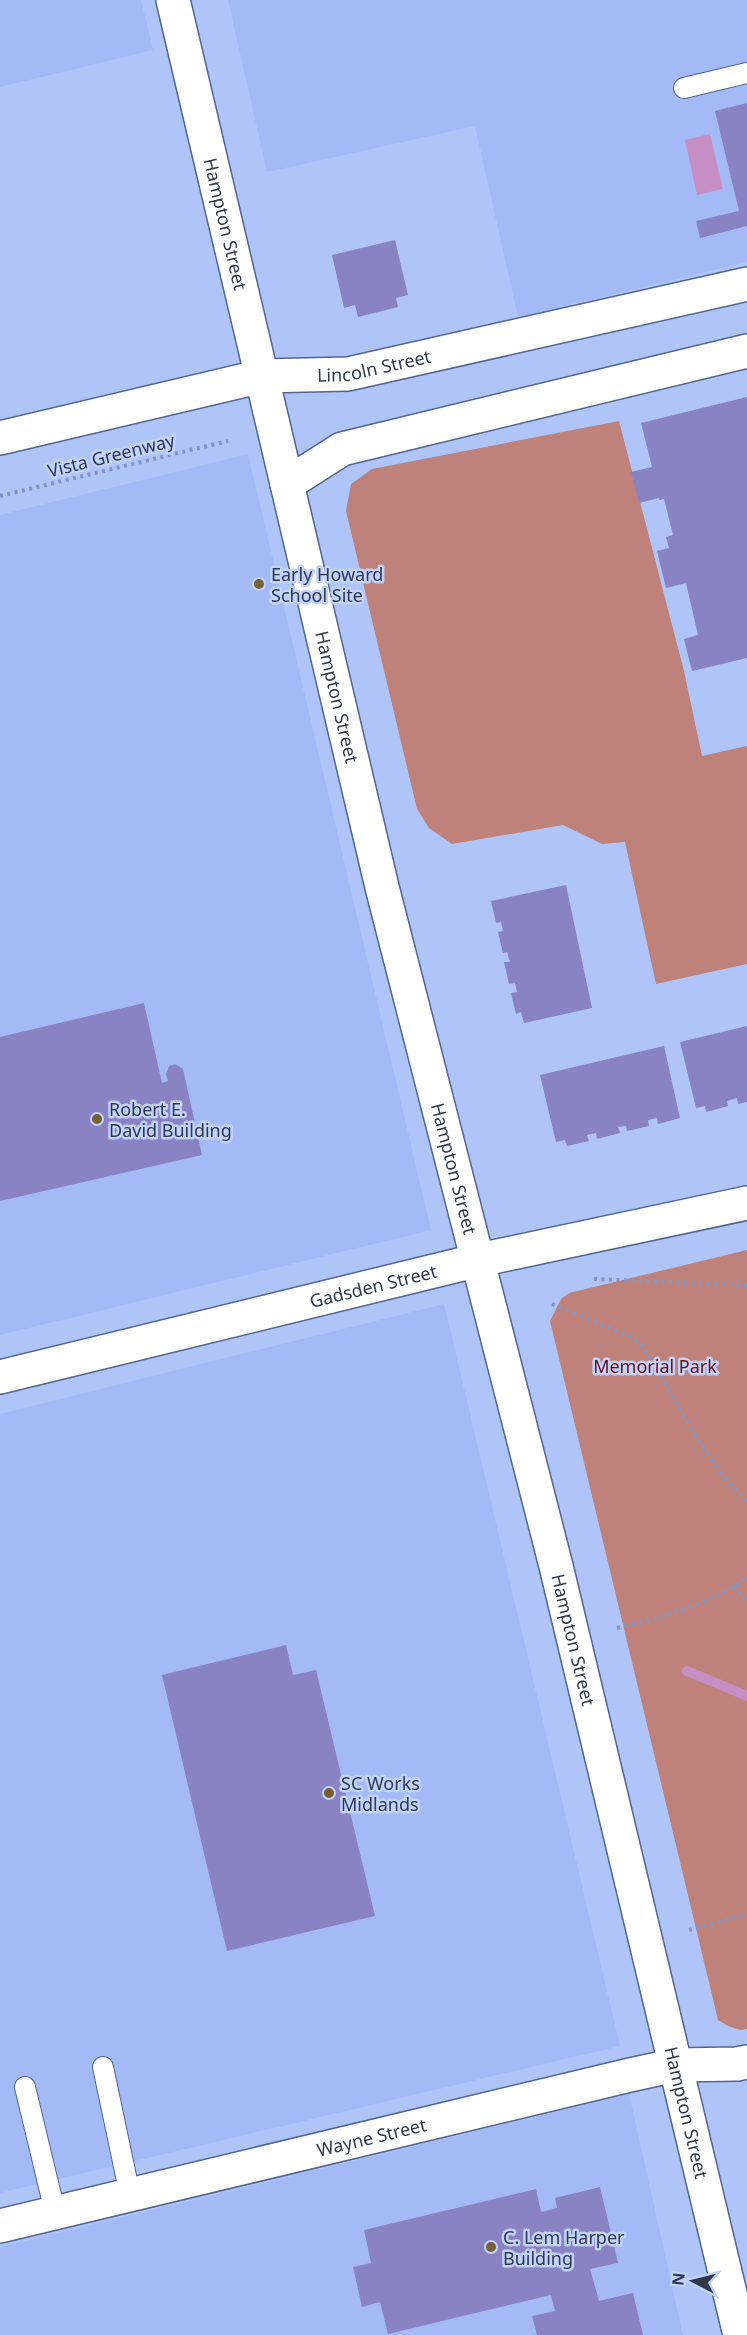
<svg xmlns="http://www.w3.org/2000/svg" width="747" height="2335" viewBox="0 0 747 2335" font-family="'Noto Sans',sans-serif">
<rect width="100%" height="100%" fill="#afc4f9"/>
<path fill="#a3baf6" d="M0,0H141L153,50L0,87Z
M228,0H747V262L518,317L475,126L267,172Z
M248,454L431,1230L0,1335V515Z
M444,1304L620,2046L0,2193V1414Z
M629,2094L683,2335H0V2247Z"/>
<path fill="#be827a" d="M619,421L684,671L702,756L747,746V964L656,984L625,842L602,844L563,825L452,844L429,828L417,809L346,511L351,484L372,469Z
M747,1250V2029L741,2030L728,2026L718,2020L550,1321L561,1299L569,1293Z"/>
<path fill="#c68fc4" d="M710,134L723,189L697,195L685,140Z"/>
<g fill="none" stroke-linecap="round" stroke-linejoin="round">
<path stroke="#c68fc4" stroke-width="10" d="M687,1671L747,1696"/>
</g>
<path fill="#8983c4" d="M747,103V226L700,238L696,221L739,211L715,111Z
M395,240L408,295L396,298L398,307L358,317L355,305L344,308L332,255Z
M747,397V658L692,671L684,639L698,635L686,583L666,588L657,551L669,548L666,537L673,535L664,499L659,500V498L639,503L631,472L652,467L641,423Z
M566,885L592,1008L524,1023L521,1012L516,1014L511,993L517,992L515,983L509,984L504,962H510L507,952L503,953L498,932L503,931L501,922L496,923L491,901Z
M144,1003L162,1083L168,1081L166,1074L169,1066L175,1064L183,1069L202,1155L0,1201V1037Z
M747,1026V1102L738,1104L737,1098L727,1101L728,1106L706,1112L705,1106L696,1108L680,1042Z
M664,1046L680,1118L658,1124L657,1118L648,1120L649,1126L627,1131L626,1126L618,1127L620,1133L597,1139L596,1133L587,1135L589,1141L567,1146L565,1140L556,1142L540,1075Z
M286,1645L293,1675L316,1670L375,1916L227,1951L162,1675Z
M600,2187L618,2263L590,2269L599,2301L633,2293L643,2335H537L532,2316L555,2311L551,2295L388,2334L380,2302L362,2307L353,2267L371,2263L364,2230L536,2189L541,2212L557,2208L555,2198Z"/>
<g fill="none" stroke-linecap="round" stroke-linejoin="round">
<g stroke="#526493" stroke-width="22">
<path id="service" d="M684,88L747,73
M103,2067L130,2195
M25,2087L55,2212"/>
</g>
<g stroke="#526493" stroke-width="36">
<g id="tertiary">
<path id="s1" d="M0,438L262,376L348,374L747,284"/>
<path d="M287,484L342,449L747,351"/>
<path id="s2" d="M0,1377L479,1260L747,1203"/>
<path id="s3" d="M0,2226L630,2075L676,2065L737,2064L747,2062"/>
</g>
</g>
<g stroke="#526493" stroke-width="36">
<g id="secondary">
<path id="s4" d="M173,0L382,887L556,1566L740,2335"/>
</g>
</g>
<path stroke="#8495bf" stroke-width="4" stroke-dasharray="3 4.5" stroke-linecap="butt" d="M0,496L228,441
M594,1279L747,1285
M552,1304L629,1336L644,1347L697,1439L721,1473L747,1501
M734,1586L747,1602
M617,1628C665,1617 705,1605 747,1578
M689,1930L747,1914"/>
<use href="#service" stroke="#fff" stroke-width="20"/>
<use href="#tertiary" stroke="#fff" stroke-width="33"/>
<use href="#secondary" stroke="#fff" stroke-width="33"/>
</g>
<g fill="#766231" stroke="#c0d2fd" stroke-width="2">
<circle cx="259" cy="584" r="6"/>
<circle cx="97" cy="1119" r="6"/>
<circle cx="329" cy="1793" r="6"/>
<circle cx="491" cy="2247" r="6"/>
</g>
<g text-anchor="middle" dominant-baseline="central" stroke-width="5" stroke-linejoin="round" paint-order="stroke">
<g font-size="18" fill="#2f384d" stroke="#c0d2fd">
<text stroke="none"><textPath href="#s4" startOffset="230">Hampton Street</textPath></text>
<text stroke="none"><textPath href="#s1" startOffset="382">Lincoln Street</textPath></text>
<text transform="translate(111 455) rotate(-14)">Vista Greenway</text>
<text stroke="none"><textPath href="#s4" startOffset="716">Hampton Street</textPath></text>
<text stroke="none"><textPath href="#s4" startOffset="1202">Hampton Street</textPath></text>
<text stroke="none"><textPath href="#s2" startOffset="384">Gadsden Street</textPath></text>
<text stroke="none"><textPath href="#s4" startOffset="1688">Hampton Street</textPath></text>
<text stroke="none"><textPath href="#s4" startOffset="2174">Hampton Street</textPath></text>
<text stroke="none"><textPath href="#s3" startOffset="382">Wayne Street</textPath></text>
</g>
<g font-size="18" fill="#2f384d" stroke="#c0d2fd" text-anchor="start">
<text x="271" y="574">Early Howard<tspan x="271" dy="21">School Site</tspan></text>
<text x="109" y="1109">Robert E.<tspan x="109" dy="21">David Building</tspan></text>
<text x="341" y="1783">SC Works<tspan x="341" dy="21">Midlands</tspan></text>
<text x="503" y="2237">C. Lem Harper<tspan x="503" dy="21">Building</tspan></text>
</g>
<g font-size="18" fill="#6d0f0e" stroke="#c0d2fd">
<text x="655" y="1366">Memorial Park</text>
</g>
</g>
<g transform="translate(693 2281) rotate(277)" stroke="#c0d2fd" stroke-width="4.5" paint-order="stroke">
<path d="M0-4.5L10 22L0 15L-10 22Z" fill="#2f384d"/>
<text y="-9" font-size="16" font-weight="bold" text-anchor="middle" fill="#2f384d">N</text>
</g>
</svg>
